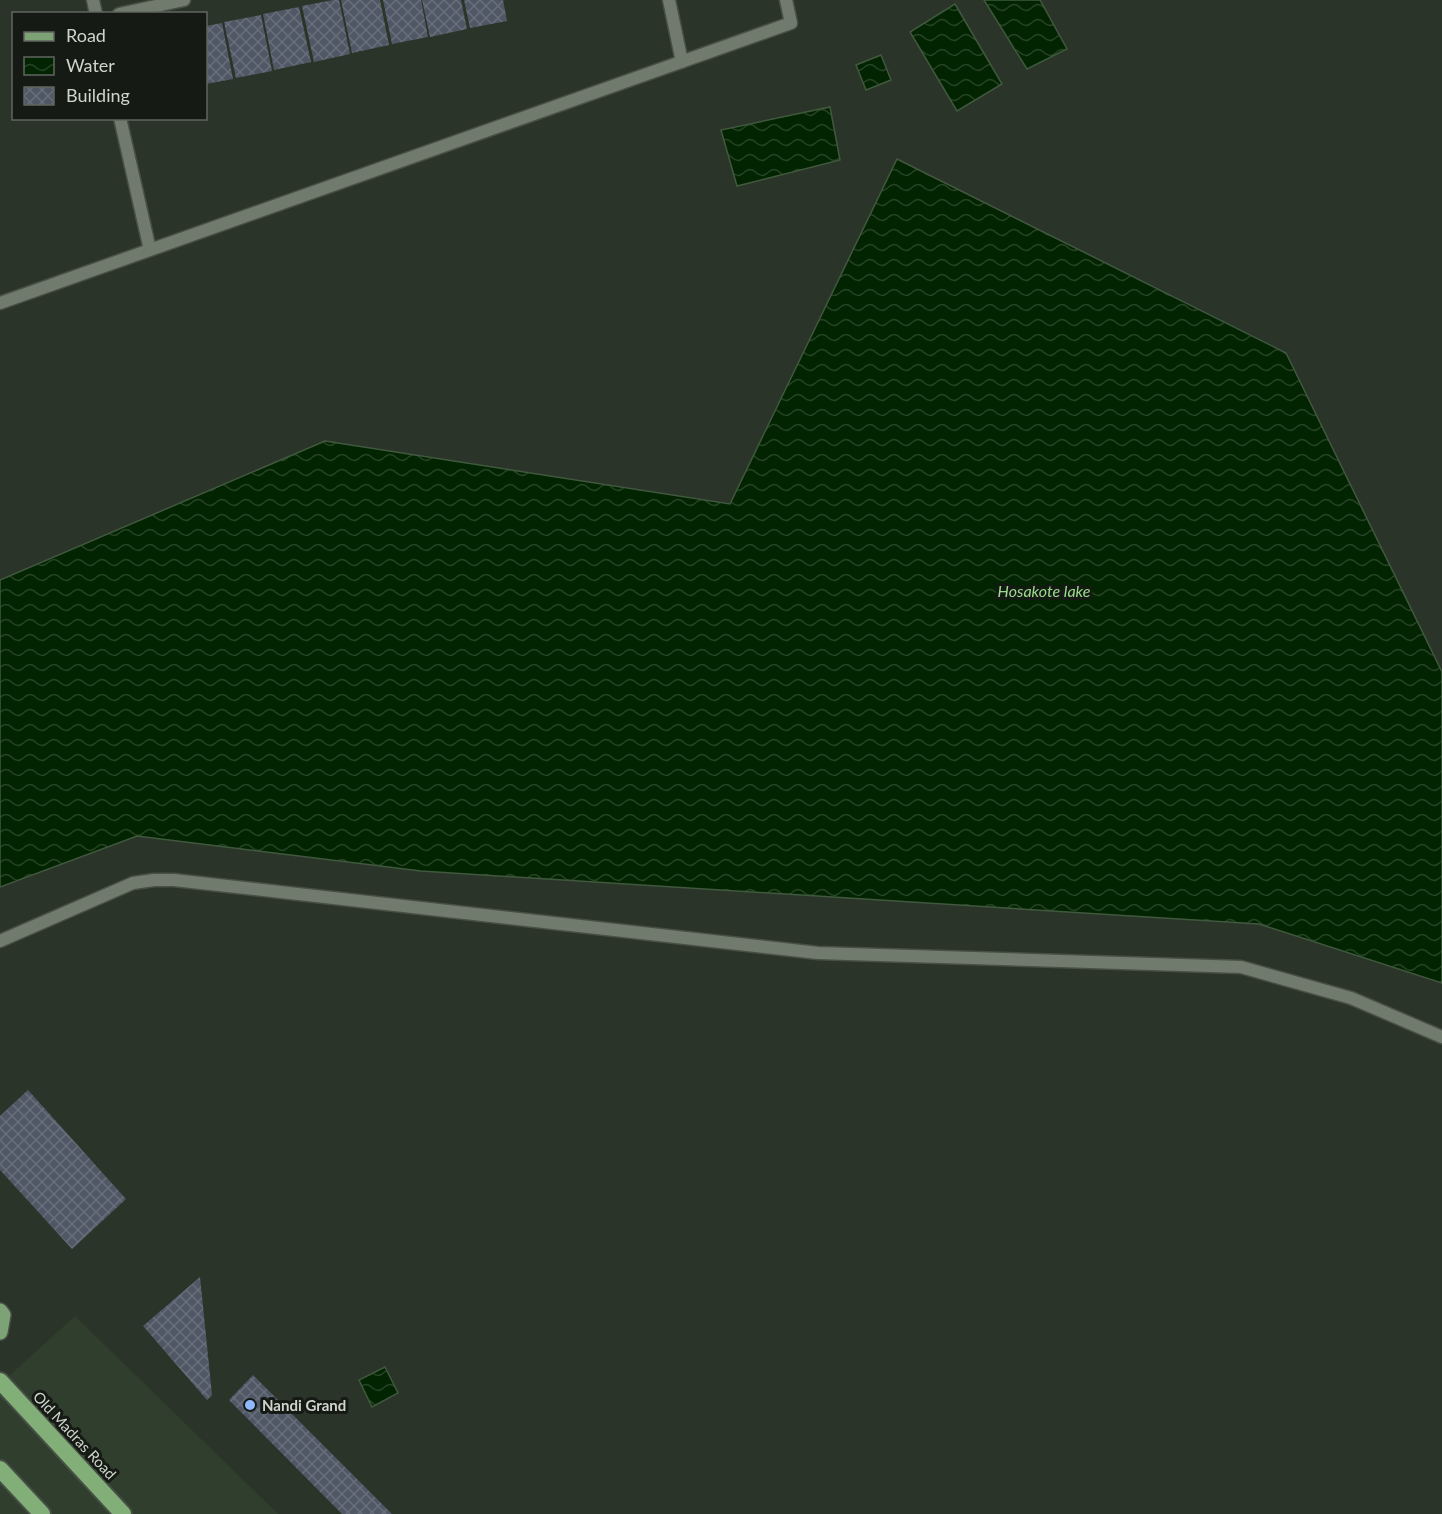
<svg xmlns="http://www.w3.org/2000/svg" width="1442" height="1514" viewBox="0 0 1442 1514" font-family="Lato,sans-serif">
<defs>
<pattern id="water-waves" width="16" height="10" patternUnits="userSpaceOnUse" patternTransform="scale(1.5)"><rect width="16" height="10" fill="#022400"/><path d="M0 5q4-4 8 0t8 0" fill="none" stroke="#264324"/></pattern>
<pattern id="building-cross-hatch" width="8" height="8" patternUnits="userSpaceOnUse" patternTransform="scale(1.5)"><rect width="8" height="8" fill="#505866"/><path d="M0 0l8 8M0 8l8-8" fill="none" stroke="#686f7b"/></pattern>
</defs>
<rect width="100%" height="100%" fill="#2b3428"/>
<path fill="#303e2e" d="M75,1316L278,1514H0V1384Z"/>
<path fill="url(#water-waves)" stroke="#40593e" stroke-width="1.5" d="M984,0H1040L1067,49L1027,69Z
M955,4L1002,84L957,111L910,32Z
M881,55L891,80L866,90L856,65Z
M830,107L840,160L737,186L721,130Z
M897,159L1286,353L1442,672V983L1259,924L421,871L137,836L0,887V580L325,441L730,504Z
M385,1367L398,1393L372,1407L359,1380Z"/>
<path fill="url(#building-cross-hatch)" d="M333,0H339L350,54L314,62L302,6Z
M341,0H380L389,45L352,53Z
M383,0H421L428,37L392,44Z
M422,0H461L467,29L430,37Z
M464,0H503L507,21L470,28Z
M299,7L311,62L274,70L263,14Z
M261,15L272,71L236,78L224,22Z
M222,23L233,79L206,84V26Z
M28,1090L126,1199L72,1249L0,1170V1116Z
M200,1277L212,1395L207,1400L143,1326Z
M253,1375L392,1514H342L229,1400Z"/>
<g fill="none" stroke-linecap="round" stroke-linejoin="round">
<g stroke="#485046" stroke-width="15">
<path id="minor" d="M93,0L96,14
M669,0L682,62
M119,14L184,0
M120,118L150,250
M0,303L791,23L786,0
M0,941L133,883L154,880H174L818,953L1241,967L1351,998L1442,1037"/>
</g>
<g stroke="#485046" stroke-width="18">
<path id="primary" d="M0,1311L3,1315L0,1332"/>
</g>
<g stroke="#485046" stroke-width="20">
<path id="trunk" d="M0,1381L123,1514
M0,1469L42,1514"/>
</g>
<use href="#minor" stroke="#707b6e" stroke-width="12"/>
<use href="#primary" stroke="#7da276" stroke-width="15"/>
<use href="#trunk" stroke="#82af78" stroke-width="16"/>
</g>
<circle fill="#8fb8fd" stroke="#161a15" stroke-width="2" cx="250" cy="1405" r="6"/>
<g text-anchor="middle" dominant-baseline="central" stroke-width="6" stroke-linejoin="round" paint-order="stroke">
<g font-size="15" font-weight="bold" fill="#cfd5cd" stroke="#161a15" text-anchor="start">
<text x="262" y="1405">Nandi Grand</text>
</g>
<g font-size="15" fill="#cfd5cd" stroke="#161a15">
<text transform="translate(75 1435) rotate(47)">Old Madras Road</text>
</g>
<g font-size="16" font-style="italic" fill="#9adc8c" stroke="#161a15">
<text x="1044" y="590">Hosakote lake</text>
</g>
</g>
<rect x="12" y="12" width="195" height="108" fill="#161a15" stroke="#60655f" stroke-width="1.5"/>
<rect x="24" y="32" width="30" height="9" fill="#7da276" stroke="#60655f" stroke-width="1.5"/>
<text x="66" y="42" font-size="18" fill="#cfd5cd">Road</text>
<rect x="24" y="57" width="30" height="18" fill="url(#water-waves)" stroke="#60655f" stroke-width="1.5"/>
<text x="66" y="72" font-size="18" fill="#cfd5cd">Water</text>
<rect x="24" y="87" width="30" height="18" fill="url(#building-cross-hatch)" stroke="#60655f" stroke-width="1.5"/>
<text x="66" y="102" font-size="18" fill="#cfd5cd">Building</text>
</svg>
